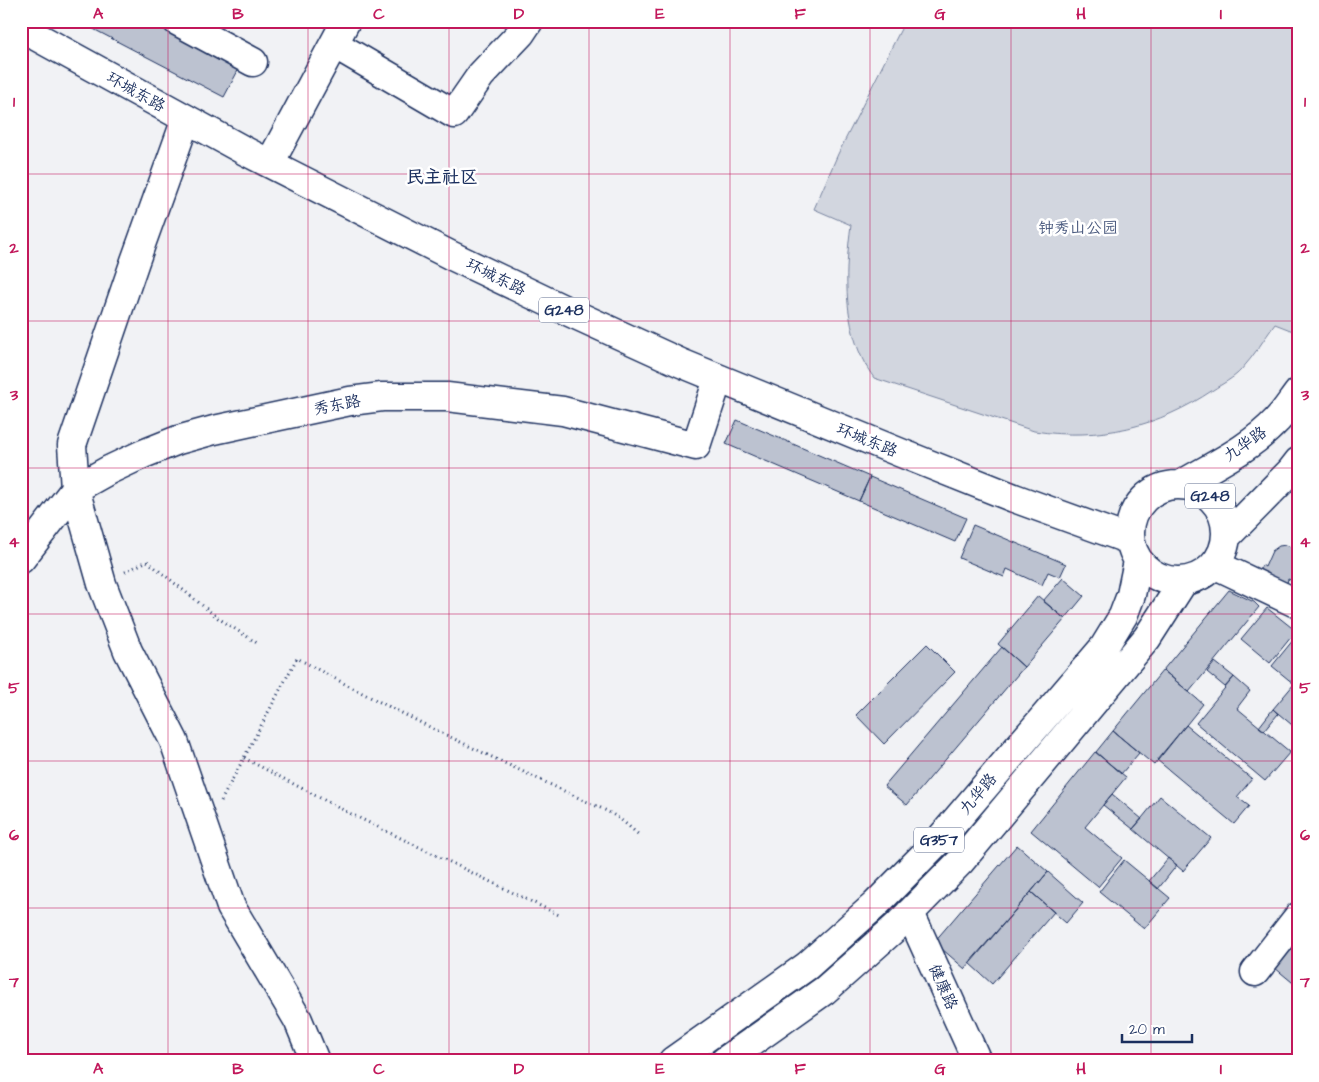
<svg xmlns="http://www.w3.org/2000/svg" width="1319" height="1082" viewBox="0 0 1319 1082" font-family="'Architects Daughter','LXGW WenKai TC',sans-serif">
<rect width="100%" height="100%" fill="#f1f2f5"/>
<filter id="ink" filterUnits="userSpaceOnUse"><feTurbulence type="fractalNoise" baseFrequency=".02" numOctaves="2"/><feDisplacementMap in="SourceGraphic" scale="10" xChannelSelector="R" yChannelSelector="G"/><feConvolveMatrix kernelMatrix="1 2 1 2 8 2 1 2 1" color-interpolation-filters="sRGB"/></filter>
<g filter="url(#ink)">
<path fill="#d2d6df" stroke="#76829e" d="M905,21H1298V333L1275,324C1264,339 1254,356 1241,370C1234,378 1222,384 1213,390C1158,427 1100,441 1034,431L874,378C870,372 865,365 862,358C843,316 845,269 851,225L814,209L838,154Z"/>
<path fill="#bcc2d0" stroke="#1b2f5e" d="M78,21H161L242,63L224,97Z
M737,420L870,477L859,501L726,444Z
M870,477L966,518L955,542L859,501Z
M973,525L1066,564L1060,577L1048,572L1042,585L1007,569L1004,577L959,558Z
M1286,545L1298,550V583L1288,579L1287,583L1259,571L1262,565L1265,567L1272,551L1279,546Z
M1063,578L1084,596L1065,619L1043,601Z
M1229,590L1254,602L1259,607L1189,692L1163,670Z
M1038,596L1065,619L1024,667L998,644Z
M1267,608L1296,631L1270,663L1241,639Z
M1298,634V730L1273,709L1294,684L1272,666Z
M927,644L955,672L884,744L856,715Z
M1002,647L1024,667L907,805L884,786Z
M1215,662L1234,677L1225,687L1207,672Z
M1163,670L1203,704L1154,765L1113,731Z
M1234,677L1250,691L1237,708L1290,752L1265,781L1196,723Z
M1273,709L1278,714L1264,731L1259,727Z
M1186,725L1252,779L1237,797L1249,806L1234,824L1157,760Z
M1113,731L1139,753L1121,774L1096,752Z
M1095,752L1126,777L1085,827L1122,858L1098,887L1031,831Z
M1112,794L1142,819L1133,829L1103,805Z
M1160,796L1211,838L1183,871L1133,829Z
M1017,845L1048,872L965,969L934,942Z
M1168,858L1177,865L1158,889L1149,881Z
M1124,860L1170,898L1144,929L1099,892Z
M1048,872L1083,903L1066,923L1031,892Z
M1031,892L1054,912L992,984L969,963Z
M1290,937L1298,943V987L1269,963Z"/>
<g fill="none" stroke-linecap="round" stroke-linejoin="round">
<g stroke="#1b2f5e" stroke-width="31">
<path id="minor" d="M177,21L253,62
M334,44L454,114L481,75L521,33L529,21
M186,119L135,261L72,445L75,489L102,584L128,651L174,741L231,907L298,1020L315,1061
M270,163L346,21
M21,559L75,489L109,470L143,454L178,440L214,430L350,401L382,397H447L563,411L696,446L718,379
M1216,565L1298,604
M910,913L977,1061
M1255,972L1298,917"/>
</g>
<g stroke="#1b2f5e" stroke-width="31">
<path id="highway" d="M21,28L245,151L450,255L565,310L681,363L901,453L1014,498L1130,540
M1182,484C1214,465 1251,448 1277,420C1285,412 1291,402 1298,393
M1130 533a48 48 0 1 1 96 0a48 48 0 1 1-96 0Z
M1227,536L1291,471L1298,462
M673,1061L807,966L875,905L940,839L1104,647L1123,616L1131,595L1138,561
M725,1061L825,990L896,927L960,862L1147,638L1183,582"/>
</g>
<path stroke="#1b2f5e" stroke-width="3" stroke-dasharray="1 4" stroke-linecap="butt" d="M125,572L147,561L218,618L257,643
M244,758L347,812L561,916
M221,801L297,658C398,714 502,762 607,811L620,819L638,834"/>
<use href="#minor" stroke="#fff" stroke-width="28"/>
<use href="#highway" stroke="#fff" stroke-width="28"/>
</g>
</g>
<path fill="none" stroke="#c2185b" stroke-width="1" stroke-opacity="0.55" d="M168,21V1061M308,21V1061M449,21V1061M589,21V1061M730,21V1061M870,21V1061M1011,21V1061M1151,21V1061M21,174H1298M21,321H1298M21,468H1298M21,614H1298M21,761H1298M21,908H1298"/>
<g text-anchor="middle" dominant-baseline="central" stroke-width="5" stroke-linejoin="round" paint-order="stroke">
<g fill="#fff" stroke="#5f6d8e" stroke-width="1">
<rect x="539" y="297.5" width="50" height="25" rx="4"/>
<rect x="1185" y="483.5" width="50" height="25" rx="4"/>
<rect x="914" y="827.5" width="50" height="25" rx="4"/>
</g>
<g font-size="15" font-weight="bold" fill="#1b2f5e">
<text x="564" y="310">G248</text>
<text x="1210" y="496">G248</text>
<text x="939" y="840">G357</text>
</g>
<g font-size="16" fill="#1b2f5e" stroke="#fff">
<text transform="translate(136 92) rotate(29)">环城东路</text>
<text transform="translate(496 277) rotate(26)">环城东路</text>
<text transform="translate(337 405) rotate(-11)">秀东路</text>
<text transform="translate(867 440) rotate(22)">环城东路</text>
<text transform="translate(1245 444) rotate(-35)">九华路</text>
<text transform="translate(978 794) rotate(-50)">九华路</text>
<text transform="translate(943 987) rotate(66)">健康路</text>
</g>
<g font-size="16" fill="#49597e" stroke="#fff">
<text x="1078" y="228">钟秀山公园</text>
</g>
<g font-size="18" font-weight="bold" fill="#1b2f5e" stroke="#fff">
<text x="442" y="177">民主社区</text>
</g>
</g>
<rect width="1319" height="1082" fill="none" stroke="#fff" stroke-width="55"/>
<path d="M1122 1034v8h70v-8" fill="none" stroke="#1b2f5e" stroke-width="2.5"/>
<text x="1129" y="1034" font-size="15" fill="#1b2f5e" stroke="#ffffff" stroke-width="4" paint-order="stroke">20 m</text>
<rect x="28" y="28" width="1264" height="1026" fill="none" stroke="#c2185b" stroke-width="2"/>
<g font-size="16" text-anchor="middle" font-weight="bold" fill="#c2185b">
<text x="98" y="19">A</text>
<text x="238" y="19">B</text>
<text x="379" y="19">C</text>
<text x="519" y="19">D</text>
<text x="660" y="19">E</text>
<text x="800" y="19">F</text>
<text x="940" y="19">G</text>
<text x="1081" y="19">H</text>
<text x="1221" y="19">I</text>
<text x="14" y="107">1</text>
<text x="1305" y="107">1</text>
<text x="14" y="253">2</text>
<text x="1305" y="253">2</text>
<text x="14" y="400">3</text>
<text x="1305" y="400">3</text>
<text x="14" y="547">4</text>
<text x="1305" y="547">4</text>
<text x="14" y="693">5</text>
<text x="1305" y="693">5</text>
<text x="14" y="840">6</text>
<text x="1305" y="840">6</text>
<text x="14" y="987">7</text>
<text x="1305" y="987">7</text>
<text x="98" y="1074">A</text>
<text x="238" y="1074">B</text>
<text x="379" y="1074">C</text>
<text x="519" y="1074">D</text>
<text x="660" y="1074">E</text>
<text x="800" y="1074">F</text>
<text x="940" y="1074">G</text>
<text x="1081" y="1074">H</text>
<text x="1221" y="1074">I</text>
</g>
</svg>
